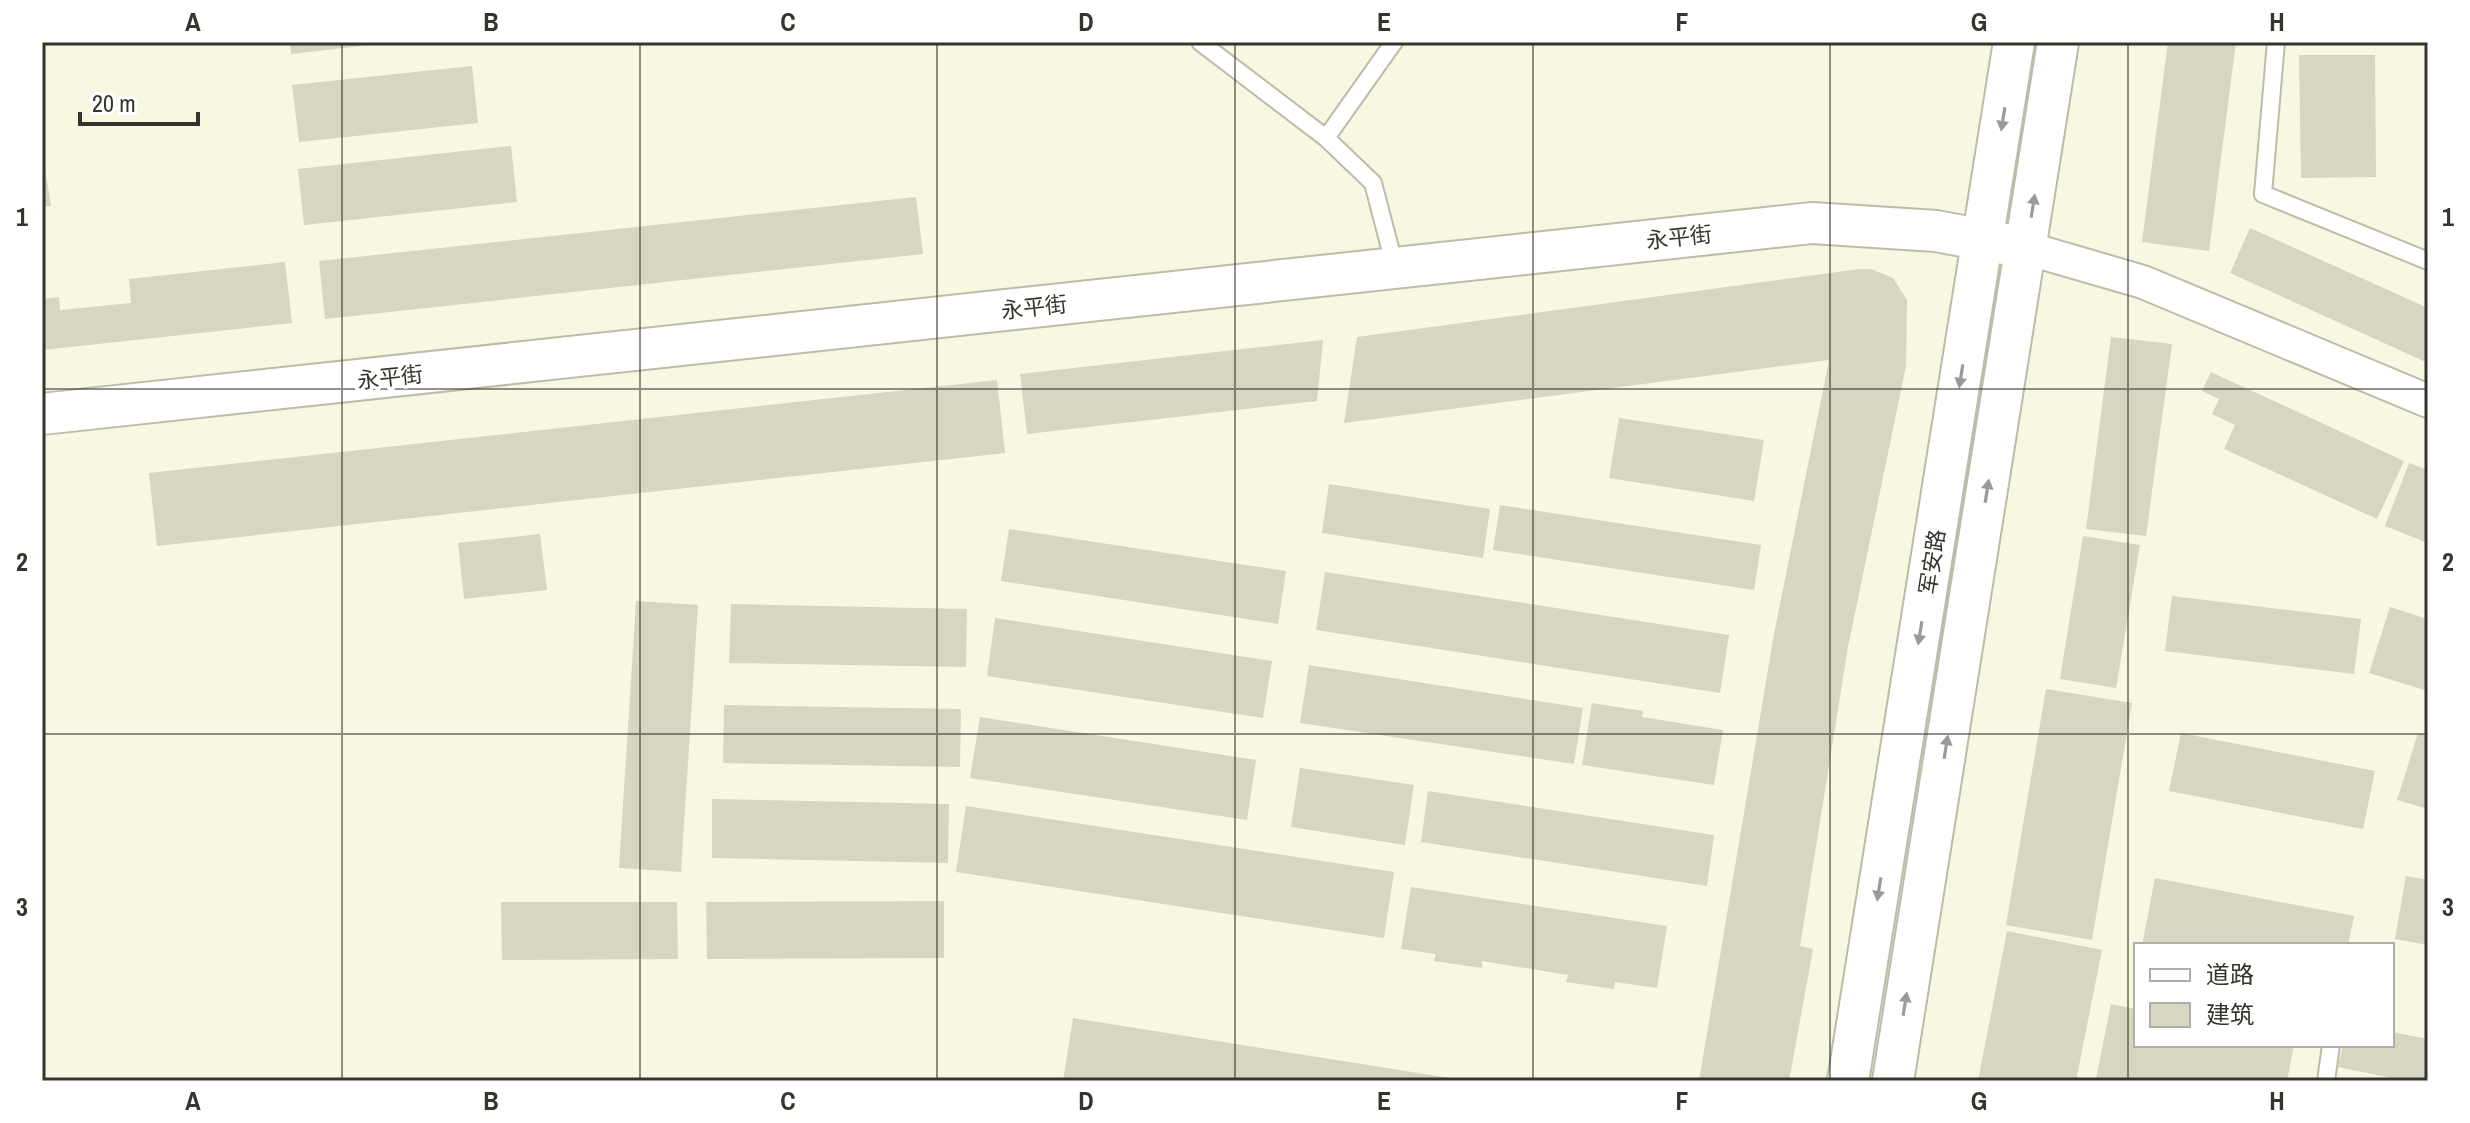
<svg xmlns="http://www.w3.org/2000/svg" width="2470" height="1123" viewBox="0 0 2470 1123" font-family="'Archivo Narrow','Noto Sans SC',sans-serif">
<rect width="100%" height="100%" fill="#f7f7e2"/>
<path fill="#d6d6c1" d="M290,42H379V44L291,54Z
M2168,42H2236L2209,251L2142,242Z
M2299,55H2375L2376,177L2301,178Z
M472,66L478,123L299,142L292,85Z
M511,146L517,202L304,225L298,169Z
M42,150L51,206L42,207Z
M916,197L923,254L325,319L319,261Z
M2250,228L2428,308V363L2230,273Z
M285,262L292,323L42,350V299L59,297L60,310L131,303L129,279Z
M1860,269H1871L1893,278L1907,300L1906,366L1848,647L1800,946L1813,949L1789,1081H1699L1774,634L1829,360L1344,423L1357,337Z
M2111,337L2172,344L2146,536L2086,529Z
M1323,340L1317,401L1027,434L1020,374Z
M2211,372L2404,461L2377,519L2224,449L2235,425L2212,414L2219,399L2202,391Z
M997,380L1005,453L157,546L149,473Z
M1619,418L1764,440L1754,501L1609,478Z
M2409,463L2428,470V543L2385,526Z
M1329,484L1490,509L1483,558L1322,533Z
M1500,505L1761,545L1754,590L1493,550Z
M1009,529L1286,571L1278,624L1001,581Z
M540,534L547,590L464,599L458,543Z
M2083,536L2140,545L2116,688L2060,679Z
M1325,572L1729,635L1720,693L1316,630Z
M2172,596L2361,619L2354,674L2165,651Z
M636,601L698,605L681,872L619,868Z
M731,604L967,609L966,667L729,663Z
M2390,607L2428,619V691L2369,673Z
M995,618L1272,661L1263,718L987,676Z
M1309,665L1583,708L1574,764L1300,723Z
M2046,689L2132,703L2092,940L2006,925Z
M1592,703L1643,711L1642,717L1723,730L1714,785L1582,765Z
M724,705L961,709L960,767L723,763Z
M980,717L1256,760L1247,820L970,778Z
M2181,733L2375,771L2363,829L2169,791Z
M2418,733L2428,736V809L2397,800Z
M1300,768L1414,785L1405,845L1291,827Z
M1428,791L1714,835L1707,886L1421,842Z
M712,799L949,804L948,863L712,858Z
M966,806L1394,872L1384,938L956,872Z
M2406,876L2428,880V945L2395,939Z
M2155,878L2354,916L2348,945H2142Z
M1411,887L1667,926L1657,988L1615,982L1614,989L1566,982L1568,975L1482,961V968L1434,961L1436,954L1401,949Z
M944,901V958L707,959L706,902Z
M501,902H677L678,959L502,960Z
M2007,931L2102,950L2076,1081H1978Z
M2111,1004L2136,1009V1045H2294L2287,1081L2096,1079Z
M1073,1018L1456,1079V1081H1063Z
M2392,1032L2428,1039V1081H2406L2338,1067L2343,1045H2392Z"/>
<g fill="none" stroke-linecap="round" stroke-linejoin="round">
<g stroke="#bcbca8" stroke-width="20">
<path id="service" d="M1200,42L1326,138L1373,183L1395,267
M2276,42L2263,194L2428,261
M1326,138L1394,42
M2326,1081L2331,1045"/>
</g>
<g stroke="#bcbca8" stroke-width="36">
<path id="minor" d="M2026,248L2143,282L2428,401"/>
</g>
<g stroke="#bcbca8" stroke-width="44">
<path id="tertiary" d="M42,414L1812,223L1936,231L2026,248
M1848,1081L2014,42
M1893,1081L2058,42"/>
</g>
<use href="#service" stroke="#fff" stroke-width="16"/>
<use href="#minor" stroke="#fff" stroke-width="32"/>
<use href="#tertiary" stroke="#fff" stroke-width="40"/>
</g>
<defs><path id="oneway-solid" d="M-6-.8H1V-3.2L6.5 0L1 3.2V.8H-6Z" transform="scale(2)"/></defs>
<g fill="#9a9a96">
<use href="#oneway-solid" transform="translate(2003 119) rotate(99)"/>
<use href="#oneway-solid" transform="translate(2033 206) rotate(-81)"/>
<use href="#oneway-solid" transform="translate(1961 376) rotate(99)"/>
<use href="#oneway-solid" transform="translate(1987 491) rotate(-81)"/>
<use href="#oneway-solid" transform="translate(1920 633) rotate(99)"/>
<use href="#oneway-solid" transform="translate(1946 747) rotate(-81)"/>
<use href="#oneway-solid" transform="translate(1879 889) rotate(99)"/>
<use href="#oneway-solid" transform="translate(1905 1004) rotate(-81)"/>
</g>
<path fill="none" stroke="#35352d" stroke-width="2" stroke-opacity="0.55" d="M342,42V1081M640,42V1081M937,42V1081M1235,42V1081M1533,42V1081M1830,42V1081M2128,42V1081M42,389H2428M42,734H2428"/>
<g text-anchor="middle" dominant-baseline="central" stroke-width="7" stroke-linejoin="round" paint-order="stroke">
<g font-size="22" fill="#35352d" stroke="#fff">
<text transform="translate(1679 237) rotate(-6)">永平街</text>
<text transform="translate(1034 307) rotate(-6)">永平街</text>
<text transform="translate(390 377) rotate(-6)">永平街</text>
<text transform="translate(1932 562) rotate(-81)">军安路</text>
</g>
</g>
<rect width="2470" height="1123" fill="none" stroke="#ffffff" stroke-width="88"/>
<rect x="2134" y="943" width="260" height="104" fill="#ffffff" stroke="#aeaeab" stroke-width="2"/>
<rect x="2150" y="969" width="40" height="12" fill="#ffffff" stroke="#aeaeab" stroke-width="2"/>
<text x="2206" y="983" font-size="24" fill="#35352d">道路</text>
<rect x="2150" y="1003" width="40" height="24" fill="#d6d6c1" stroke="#aeaeab" stroke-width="2"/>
<text x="2206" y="1023" font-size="24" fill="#35352d">建筑</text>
<path d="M80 112v12h118v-12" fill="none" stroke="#35352d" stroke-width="4"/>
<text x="92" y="112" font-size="24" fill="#35352d" stroke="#ffffff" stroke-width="6" paint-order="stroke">20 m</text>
<rect x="44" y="44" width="2382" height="1035" fill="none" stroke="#35352d" stroke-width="3"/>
<g font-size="26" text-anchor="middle" font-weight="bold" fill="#35352d">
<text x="193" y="31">A</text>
<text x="491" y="31">B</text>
<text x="788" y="31">C</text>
<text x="1086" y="31">D</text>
<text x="1384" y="31">E</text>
<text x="1682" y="31">F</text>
<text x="1979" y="31">G</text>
<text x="2277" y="31">H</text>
<text x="22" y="226">1</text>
<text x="2448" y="226">1</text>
<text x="22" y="571">2</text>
<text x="2448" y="571">2</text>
<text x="22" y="916">3</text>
<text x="2448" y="916">3</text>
<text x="193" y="1110">A</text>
<text x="491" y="1110">B</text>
<text x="788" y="1110">C</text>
<text x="1086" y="1110">D</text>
<text x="1384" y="1110">E</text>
<text x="1682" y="1110">F</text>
<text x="1979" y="1110">G</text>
<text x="2277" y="1110">H</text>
</g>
</svg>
